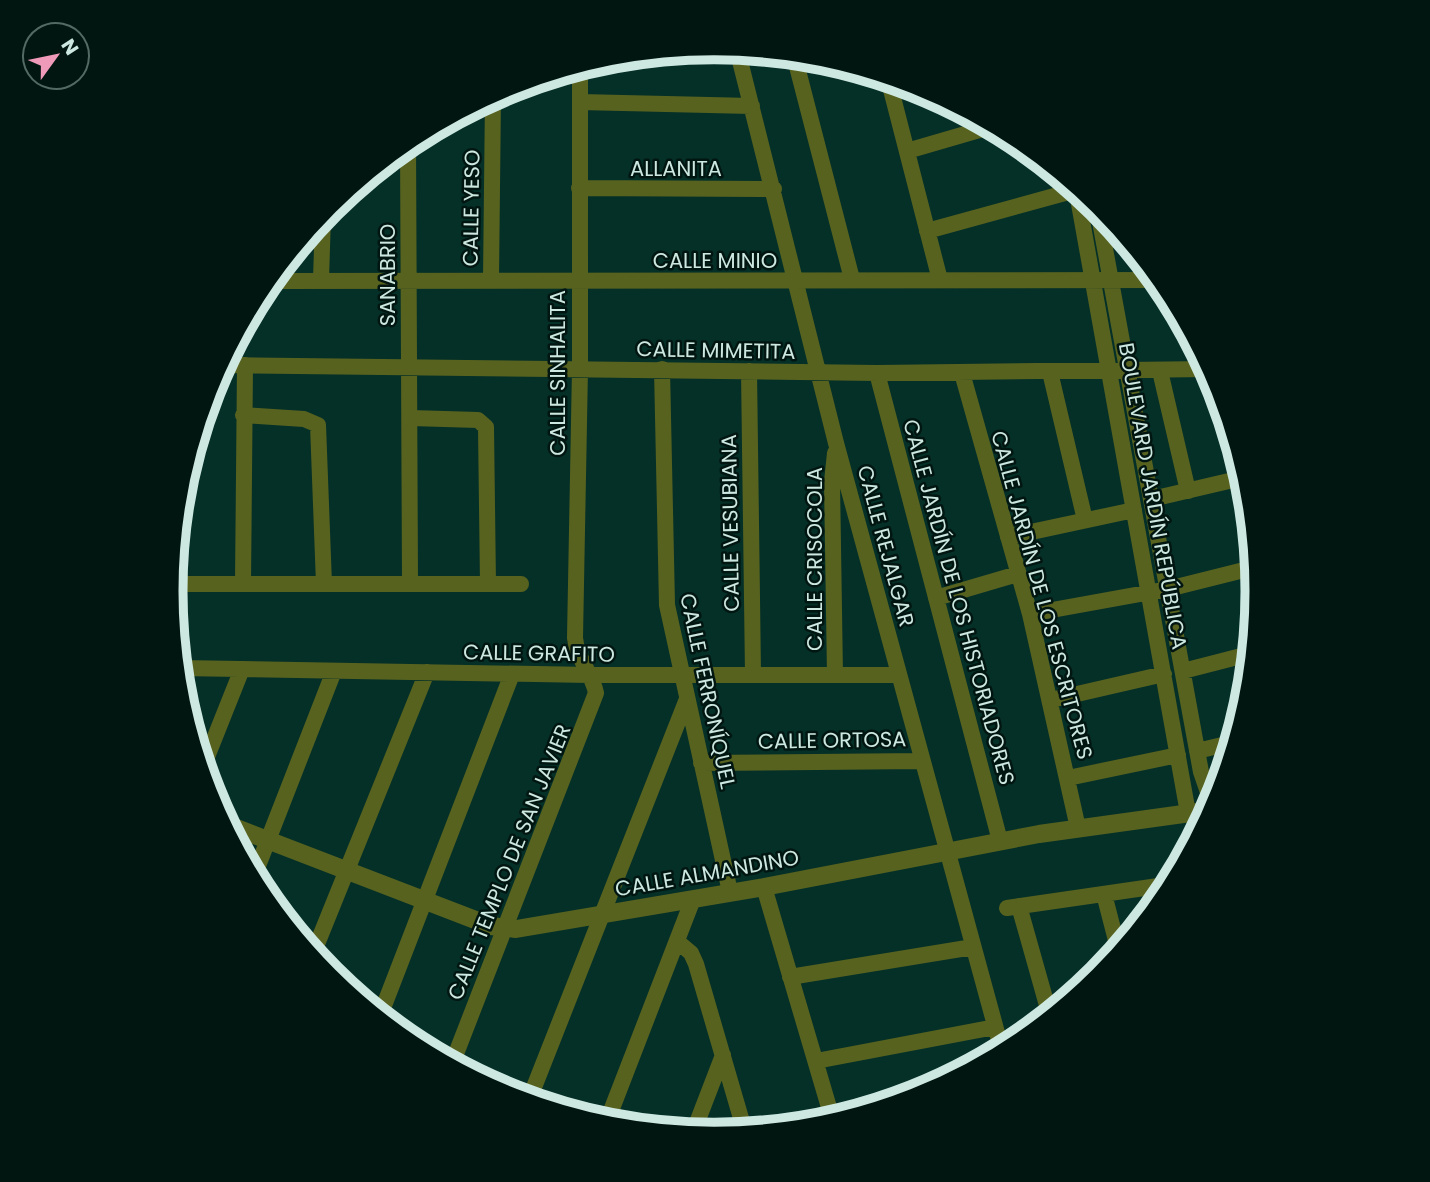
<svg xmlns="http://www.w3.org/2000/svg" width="1430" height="1182" viewBox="0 0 1430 1182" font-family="Poppins,sans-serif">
<rect width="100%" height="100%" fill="#053028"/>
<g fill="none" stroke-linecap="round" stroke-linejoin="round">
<path stroke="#58621f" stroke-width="16" d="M737,49L836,443L1002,1051
M794,55L852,279
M888,78L940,280
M580,102L752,106
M408,143L410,582
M907,151L993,126
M1076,187L1188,813
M579,188L774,189
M1097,205L1201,772L1213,807
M927,231L1076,190
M491,279L493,96
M321,280L323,216
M270,281L1160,280
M222,365L877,373L1210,369
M662,369L667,605L730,892
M749,371L753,674
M1160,371L1188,491
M1050,372L1085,520
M877,373L1000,841
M962,373L1030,614L1078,828
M243,415L304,419L318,425L324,584
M411,418L478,420L486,427L488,584
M1152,499L1246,477
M1008,537L1134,510
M172,584H521
M243,584L245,365
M936,598L1018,574
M1030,614L1168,589L1256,567
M179,668L590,675H899
M1183,671L1253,653
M835,675L832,482L835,453
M1051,700L1164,674
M1197,751L1235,742
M701,763L922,761
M203,767L242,669
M1068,778L1178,755
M254,876L334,671
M764,887L833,1121
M1104,894L1119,952
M1019,906L1050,1016
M1007,908L1172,884
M678,942L691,953L696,964L745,1132
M313,954L427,672
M790,977L973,947
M380,1016L512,674
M816,1061L995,1027
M452,1064L596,693C592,672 577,660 575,638L580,368V66
M529,1100L687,699
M606,1124L693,899
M693,1133L723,1055"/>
<path stroke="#58621f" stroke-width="18" d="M226,824L491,926L516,929L764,887L1039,834L1212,810"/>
</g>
<g text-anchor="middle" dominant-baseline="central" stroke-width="5" stroke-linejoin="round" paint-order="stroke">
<g font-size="21" fill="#cde8e0" stroke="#021611">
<text x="676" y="168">ALLANITA</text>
<text transform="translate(471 208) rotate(-89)">CALLE YESO</text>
<text x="715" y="260">CALLE MINIO</text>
<text transform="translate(387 275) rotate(-90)">SANABRIO</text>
<text transform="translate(716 350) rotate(1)">CALLE MIMETITA</text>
<text transform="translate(557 373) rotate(-90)">CALLE SINHALITA</text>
<text transform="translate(1153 496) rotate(80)">BOULEVARD JARDÍN REPÚBLICA</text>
<text transform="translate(730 523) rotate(-91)">CALLE VESUBIANA</text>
<text transform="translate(886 546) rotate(75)">CALLE REJALGAR</text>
<text transform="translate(814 559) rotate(-90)">CALLE CRISOCOLA</text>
<text transform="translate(1042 595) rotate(75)">CALLE JARDÍN DE LOS ESCRITORES</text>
<text transform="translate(959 602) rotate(75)">CALLE JARDÍN DE LOS HISTORIADORES</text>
<text transform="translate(539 653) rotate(1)">CALLE GRAFITO</text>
<text transform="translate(708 691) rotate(78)">CALLE FERRONÍQUEL</text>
<text transform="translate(832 740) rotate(-1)">CALLE ORTOSA</text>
<text transform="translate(509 862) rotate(-68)">CALLE TEMPLO DE SAN JAVIER</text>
<text transform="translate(707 873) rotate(-10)">CALLE ALMANDINO</text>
</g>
</g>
<path d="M0 0H1430V1182H0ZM183 591a531 531 0 1 1 1062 0a531 531 0 1 1-1062 0Z" fill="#021611" fill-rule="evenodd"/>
<path fill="none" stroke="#cde8e0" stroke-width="9" d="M183 591a531 531 0 1 1 1062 0a531 531 0 1 1-1062 0Z"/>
<g transform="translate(56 56) rotate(57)"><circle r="33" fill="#021611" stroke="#536a64" stroke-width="2"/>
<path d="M0-5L12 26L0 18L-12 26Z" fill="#ef9ab8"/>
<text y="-10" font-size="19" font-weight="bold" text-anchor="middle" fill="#cde8e0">N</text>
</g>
</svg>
